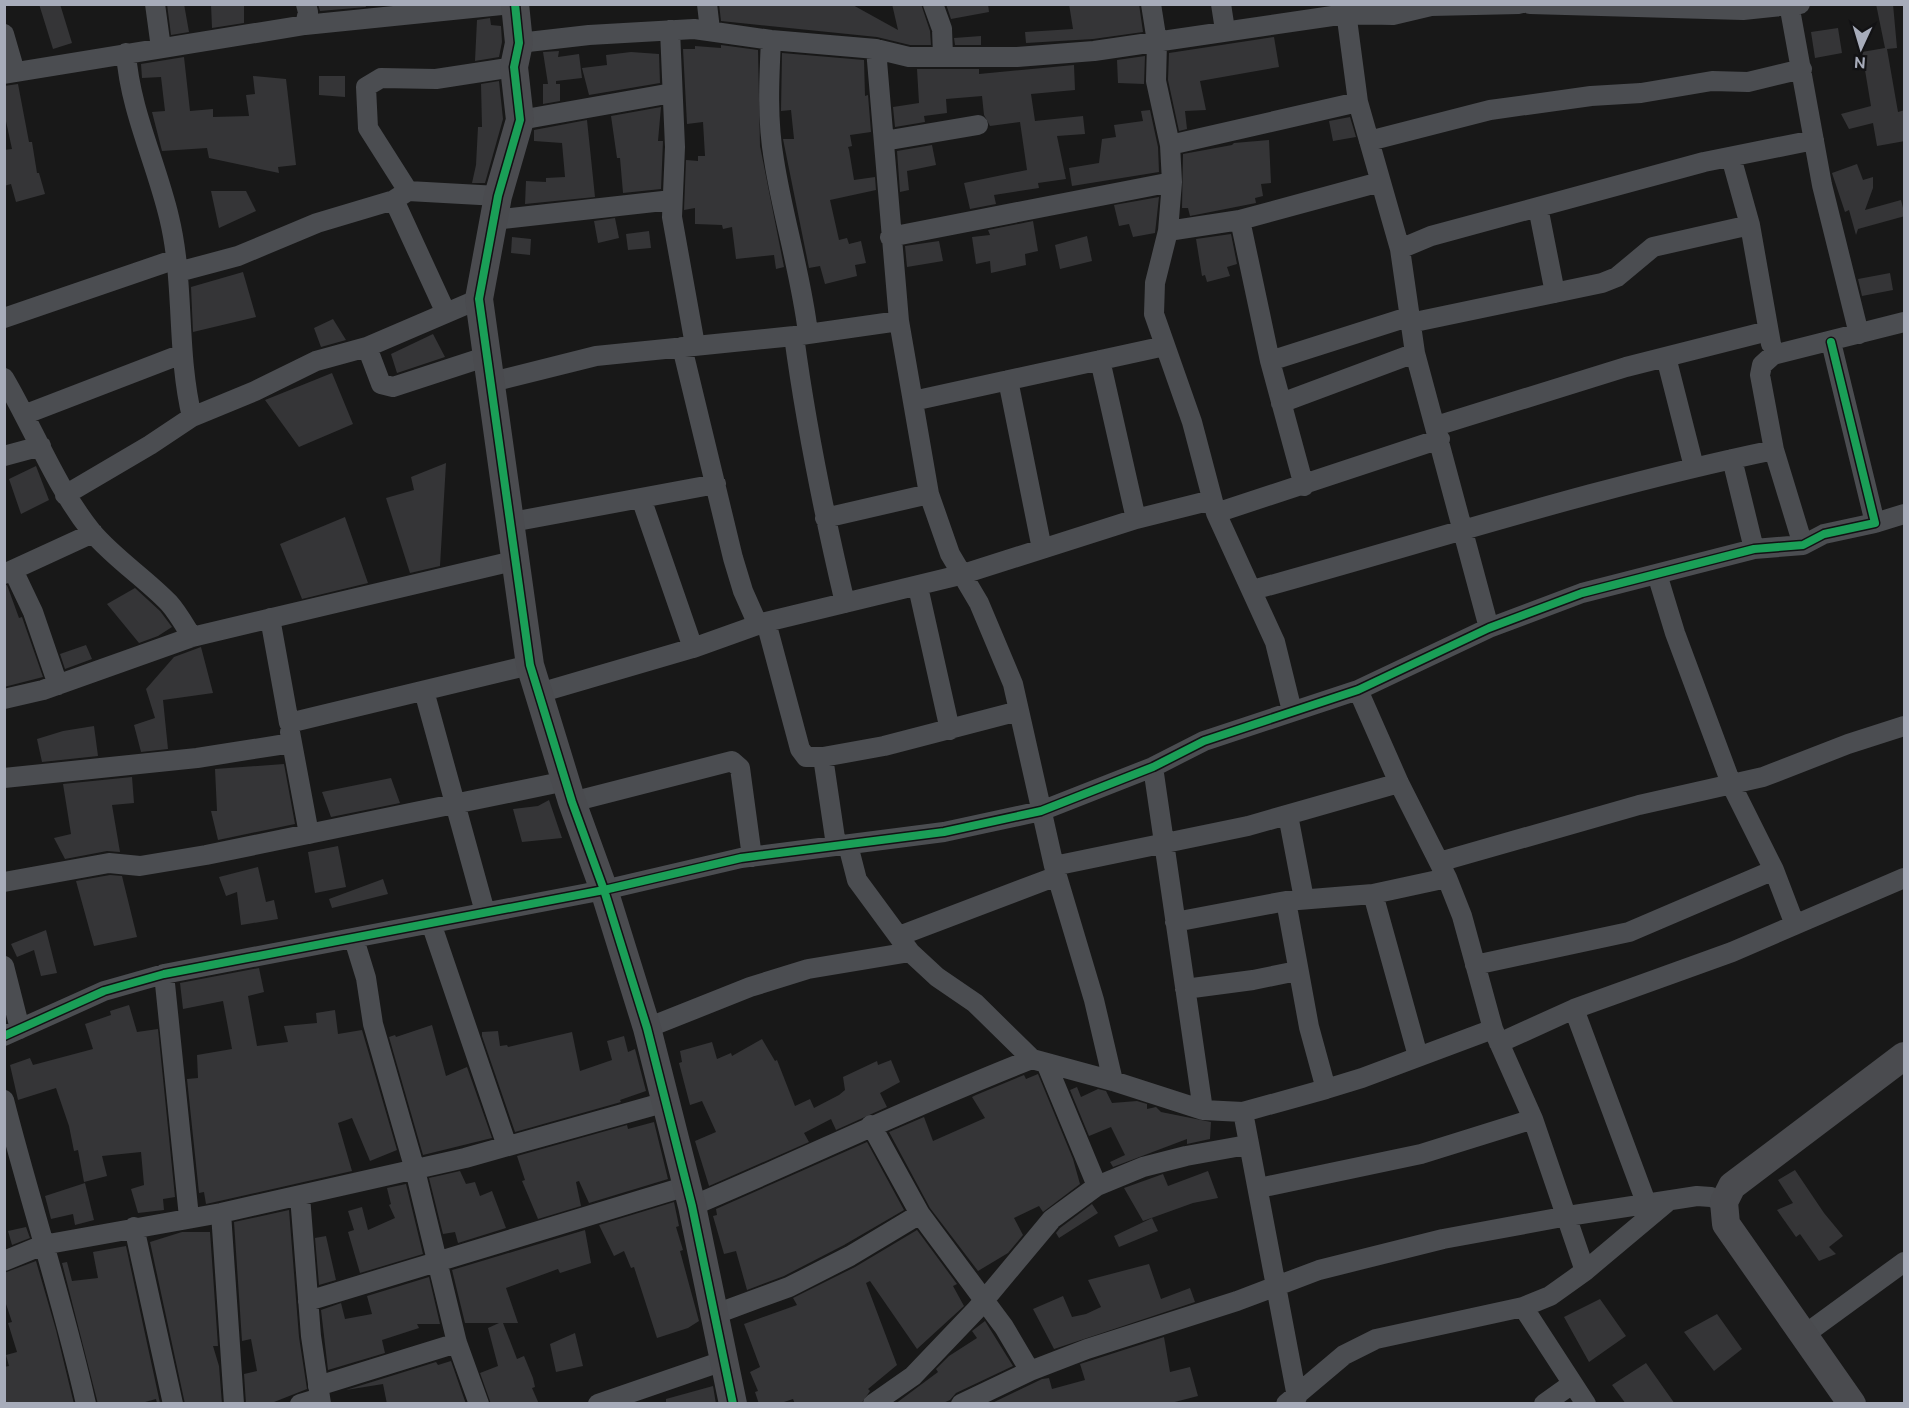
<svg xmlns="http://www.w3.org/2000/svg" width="1909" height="1408" viewBox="0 0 1909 1408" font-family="Ubuntu,sans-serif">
<rect width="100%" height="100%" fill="#181818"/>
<path fill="#353537" d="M39,4H60L72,43L53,49Z
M167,4H184L189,32L171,35Z
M211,4H244V23L212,28Z
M318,4H365L366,7L320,11Z
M719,4H851L898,30L892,4H921L930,31L931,45H910L877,37L721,21Z
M946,4H988L989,12L951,19Z
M1069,4H1139L1143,32L1093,39L1026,43L1025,32L1073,29Z
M1876,4H1893L1897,48L1887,49L1898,112L1905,110V141L1877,146L1873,123L1849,129L1841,114L1871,106L1862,52L1885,48Z
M490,18L491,25L501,26L502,42L499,57L475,61L477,20Z
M1838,28L1842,53L1815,58L1811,32Z
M981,36V45H955L954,38Z
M1274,37L1279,67L1200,81L1206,110L1185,111L1187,129L1179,131L1168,80L1169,53Z
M721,45L758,50L760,146L784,267L776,269L774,255L736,259L732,227L723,229L722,225L695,224V208L684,210L686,160L698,161V156H705L703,122L687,124L683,49H695V46L721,48Z
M559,51L558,57L579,54L582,78L556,81V84H560V101L543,104V84H548L543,52Z
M631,52L659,54L660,83L589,95L582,68L607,65L606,55Z
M782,53L864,60L865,96L868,95L871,132L850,135L852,146L848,147L849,150L854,180L875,177L876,190L830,200L839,240L847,238L849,244L861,241L866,263L855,265L857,276L825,284L820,266L809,268L784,144L783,139H794L791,110L781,111Z
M1145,56L1144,84L1118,83L1117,60Z
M184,57L190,111L213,109V117L249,116L246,95L255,94L253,76L286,79L296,165L278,167L279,173L209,158L207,148L162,151L152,112L165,111L161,77L142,78L141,64Z
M1074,65L1075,90L1031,94L1035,121L1083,116L1085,134L1057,136L1066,179L1038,183L1039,188L994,195L996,204L970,209L964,183L1027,170L1020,122L990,126L984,115L982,96L946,99L947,113L924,116L925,122L895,127L893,107L919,103L917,69H979V74Z
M319,76H345V97L319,95Z
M499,81L503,119L485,183H472L476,165L478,127H482L481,84Z
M18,84L29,142H32L37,173H39L45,194L16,202L11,184L4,186V150L12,149L4,112V86Z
M661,107L658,141H663L661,189L623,193L620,158H617L611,116Z
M1150,110L1158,147L1159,172L1072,186L1069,168L1099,163L1102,139L1116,137L1114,125L1143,121L1141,111Z
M1350,117L1356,137L1333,141L1329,121Z
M587,120L595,197L525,204L526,181L546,182V178L565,177L562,143L534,141V130Z
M1269,140L1271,183L1261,184L1263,196L1255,198L1256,203L1190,216L1188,208H1182L1183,154L1232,145L1234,143Z
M932,145L936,165L907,171L909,190L900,192L897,151Z
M1857,164L1863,180L1873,177V188L1865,210L1901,200L1905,216L1858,229L1856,235L1849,210L1845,212L1832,173Z
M211,191H246L256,211L219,228Z
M1159,197L1155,233L1133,237L1129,224L1119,226L1114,205Z
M615,218L619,238L598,243L594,221Z
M1033,221L1038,251L1025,254L1026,265L991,273L990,261L976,264L972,237L990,235L988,230Z
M649,231L651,248L628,250L626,234Z
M1231,234L1237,264L1227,267L1230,276L1207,282L1205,275L1202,276L1196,239Z
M1087,236L1092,261L1060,269L1055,245Z
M512,237L531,239L530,255L511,253Z
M939,241L943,261L907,267L905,246Z
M243,272L256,317L193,332L191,287Z
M1890,273L1893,290L1862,296L1858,279Z
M333,319L346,340L321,347L314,328Z
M433,334L445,357L397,373L391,354Z
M332,373L353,424L299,447L265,400Z
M446,463L440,566L410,573L386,498L414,490L411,477Z
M36,466L49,500L21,514L9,479Z
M345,517L368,583L302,599L280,544Z
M7,585L19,618L22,617L43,677L4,687V586Z
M135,588L160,611L172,627L158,636L139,643L107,604Z
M86,645L92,659L65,669L60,654Z
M201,647L213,693L163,700L168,749L141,752L134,725L155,718L146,689L174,657Z
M94,726L98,756L42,762L37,739L63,731Z
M284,764L295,824L218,840L211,811H217L215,769Z
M132,777L134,803L112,805L120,852L107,851L65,859L54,838L71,834L63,784Z
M391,778L400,803L331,817L322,792Z
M549,800L562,838L522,842L513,809L538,806Z
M338,846L346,887L315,893L308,852Z
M258,867L266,902L274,900L278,919L241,925L237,892L226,896L219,877Z
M110,875L122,876L137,937L94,946L76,881Z
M383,879L388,894L332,908L329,899Z
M46,930L57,973L41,976L34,950L17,957L11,944Z
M259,968L264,992L248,996L257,1046L288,1042L284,1026L317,1023L316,1013L335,1010L338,1034L362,1030L397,1150L370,1161L352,1118L338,1123L352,1171L206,1204L204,1192L199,1193L187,1079L198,1078L197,1055L232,1049L223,1001L183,1009L180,983Z
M129,1005L137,1032L158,1029L175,1197L163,1199L164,1210L138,1213L131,1189L144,1185L141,1152L102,1156L107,1176L84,1182L78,1150L74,1151L69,1126L56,1088L18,1100L10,1065L30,1058L33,1065L93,1049L85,1024L111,1015L110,1011Z
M432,1025L446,1076L467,1067L492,1138L423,1155L389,1037L395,1035L396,1037Z
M498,1031L500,1046L507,1045L508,1047L572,1032L580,1071L612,1060L607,1041L624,1036L628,1052L635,1049L646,1091L620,1100L621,1102L515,1132L482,1036V1032Z
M762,1039L775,1061L777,1060L795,1106L810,1099L814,1108L839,1095L845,1090L843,1077L877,1061L878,1065L891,1060L900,1082L880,1093L887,1107L836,1130L831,1119L804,1133L809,1142L709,1186L695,1141L716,1132L702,1101L690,1105L679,1063L682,1062L680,1051L712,1042L717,1059L731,1053L732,1056Z
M1038,1074L1073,1159L1080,1184L1043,1212L1039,1206L1014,1218L1023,1235L1008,1253L978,1271L930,1208L889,1132L924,1117L933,1141L985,1118L972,1097L976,1095L1024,1075L1026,1079Z
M1077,1087L1081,1097L1098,1089L1106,1091L1112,1103L1137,1101L1147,1104V1109L1156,1107L1161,1112L1211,1122L1210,1139L1187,1144V1139L1113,1167L1110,1162L1125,1155L1111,1127L1089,1136L1070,1090Z
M654,1122L668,1179L589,1203L579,1181L576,1182L581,1206L538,1219L522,1181L525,1180L517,1156L627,1125L628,1129Z
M867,1142L904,1210L844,1245L784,1276L747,1290L736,1251L724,1254L713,1216L717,1215L716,1209Z
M1795,1170L1824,1213L1843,1236L1829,1247L1836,1254L1819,1261L1800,1234L1796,1237L1777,1210L1793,1203L1778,1180Z
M460,1171L466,1184L475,1182L480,1196L492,1191L506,1228L458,1243L455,1232L443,1234L429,1178Z
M1208,1171L1218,1198L1193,1203L1143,1221L1124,1188L1163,1174L1168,1186Z
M85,1183L94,1220L75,1225L73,1214L51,1219L45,1196Z
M406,1184L423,1254L360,1273L348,1232L354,1230L348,1211L362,1207L368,1230L395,1218L389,1205L391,1204L387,1188Z
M674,1202L679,1226L676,1227L683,1250L680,1251L699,1321L688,1328L657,1338L634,1267L631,1268L624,1251L614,1256L599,1225Z
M1092,1204L1098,1213L1059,1238L1056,1233L1060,1228Z
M289,1210L299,1337L307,1389L269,1404H246L244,1374L257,1371L251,1339L242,1341L234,1222Z
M1152,1218L1158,1231L1119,1247L1114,1236Z
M26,1227L30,1238L12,1245L8,1231Z
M585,1230L591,1263L560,1273L558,1269L506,1288L518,1323H503L517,1359L524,1356L533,1378L535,1387L532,1388L539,1404H491L480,1373L498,1366L488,1328L499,1323H465L452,1270Z
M917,1230L957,1284L953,1286L964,1306L917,1349L870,1281L866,1283L897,1365L868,1389L870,1391L861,1404H795L793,1399L778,1404H759L755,1392L758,1391L750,1372L760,1367L744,1324L797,1305L793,1298L855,1267Z
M182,1232H210L218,1346H213L219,1366L222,1404H185L150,1242Z
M326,1236L336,1280L319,1285L315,1238Z
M126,1246L160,1403H157L156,1399L138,1404H98L62,1263L67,1262L72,1281L98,1278L93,1252Z
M36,1261L56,1330L74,1404H4V1367L9,1366L6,1355L17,1352L8,1323L12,1322L4,1298V1273Z
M1149,1264L1161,1299L1190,1288L1195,1302L1054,1349L1033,1309L1063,1296L1072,1317L1086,1314L1101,1307L1088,1280Z
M429,1277L440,1324H417L419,1328L382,1340L385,1353L328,1370L321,1310L341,1303L345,1319L372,1314L367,1296Z
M1600,1299L1626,1336L1589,1362L1564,1317Z
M1717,1314L1742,1349L1714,1371L1684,1332Z
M985,1321L1013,1366L956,1393L950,1400L941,1404H895L938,1372L936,1369L949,1356L977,1338L972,1331Z
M575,1333L583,1366L556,1372L550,1344Z
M1164,1337L1170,1372L1190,1367L1198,1396L1167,1404H990L1042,1379L1049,1378L1052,1389L1085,1380L1080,1364Z
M451,1361L466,1404H387L383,1384L346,1390L436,1362L438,1365Z
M1646,1363L1675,1404H1626L1612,1385Z
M713,1386L716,1404H666V1399Z"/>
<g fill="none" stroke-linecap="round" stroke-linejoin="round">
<path stroke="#4b4d51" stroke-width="20" d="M155,4L161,48
M707,4L710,30
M933,4L942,29L943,55
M1151,4L1157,42L1156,81L1170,145L1172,182L1168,231L1155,283L1154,314L1192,422L1216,513L1275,642L1292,711
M1221,4L1225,30
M1345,4L1358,102L1400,249L1415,353L1489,628
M1530,4L1743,10L1800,4
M1789,4L1822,185L1859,334
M305,25L308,12L306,4
M670,30L675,147L672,217L695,345
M4,34L15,72
M771,40C769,80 767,120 774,160C783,218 801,274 808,333
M519,43L589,35L694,29L771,40L876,49L909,57H1017L1094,51L1346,14L1393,15L1431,6L1519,4
M876,49L899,321L929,494L950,554L979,603L1013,684L1054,866L1094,1000L1113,1081
M126,53C130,110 156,162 169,217C185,282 176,351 192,417
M4,74L305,25L512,4
M520,120L672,93
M884,141L978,125
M1369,141L1490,110L1591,96L1641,93L1712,81L1748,82L1802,69
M1170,145L1358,102
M1731,157L1750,225L1771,344
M408,191L368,128L366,87L381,78L436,79L514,67
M394,200L446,313
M1538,207L1555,293
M493,220L672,200
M1240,220L1270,361L1304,486
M1168,231L1240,220L1380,182
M890,237L1172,182
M1400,249L1431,236L1704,162L1814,140
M178,272L238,256L317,223L394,200L408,191L498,196
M4,318L176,259
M1410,323L1602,283L1617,277L1653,247L1750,225
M794,336C806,426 824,514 845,603
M367,347L381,384L393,387L488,356
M682,347L733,558L743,591L758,625
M1666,357L1694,467
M1100,360L1136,519
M1270,361L1408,317
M4,378C34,429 55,486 92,532C115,559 145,578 169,603C178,613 185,626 192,637
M1008,380L1042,549
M492,382L596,356L794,336L899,321
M913,401L1165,346
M1281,403L1415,353
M26,414L182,354
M1436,426L1626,367L1768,331
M4,456L41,446
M1732,459L1754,549
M65,495L150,445L192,417L255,391L316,361L367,347L479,299
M641,498L693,648
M1216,513L1440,439
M825,518L929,494
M512,522L716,484
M1875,523L1904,514
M1803,545L1774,450L1760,375L1762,365L1773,355L1904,322
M13,570L33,612L58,685
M4,574L93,533
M1657,574L1675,633L1732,786L1774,870L1795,925
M918,587L950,730
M1253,590C1428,542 1596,487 1774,450
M270,618L289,723L530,665
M766,622L800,749L806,757H823
M1358,690L1399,783L1447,878L1462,916L1493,1029L1533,1119L1585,1271
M424,691L485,912
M539,693L693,648L766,622L960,575L1136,519L1212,500
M4,699L43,690L192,637L517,560
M290,732L309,834
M1153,767L1203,1110
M4,778L197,758L292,743
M572,802L732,761L740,768L752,857
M1288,815L1304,899
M836,845L823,757L884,746L1019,711
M848,845L857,880L910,952L937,977L975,1003L1032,1059L1113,1081L1203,1110L1243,1112L1326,1089L1362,1078L1493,1029
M1439,862L1639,805L1763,777L1848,744L1904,726
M1054,866L1248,826L1399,783
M4,882L109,863L140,866L206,855L566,781
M1286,901L1309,1027L1326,1089
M1175,922L1286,901L1373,894
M431,923L507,1146
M899,936L1057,876
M354,939L366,978L373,1024L415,1170L457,1343L479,1404
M1475,965L1629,932L1774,870
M4,966L20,1029
M164,974L189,1217
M1185,989L1253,980L1297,971
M1574,1009L1647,1205
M647,1028L750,987L808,969L910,952
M4,1036L104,991L164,974L604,890L741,858L944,832L1041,811L1153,767L1204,741L1358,690L1489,628L1582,593L1754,549L1803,545L1824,534L1875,523L1831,342
M1499,1043L1574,1009L1732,952L1904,878
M1418,1056L1373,894L1447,878
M1046,1063L1097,1186
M4,1100C30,1202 63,1301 86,1404
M1243,1112L1297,1397
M871,1125L920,1214L1004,1327L1030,1371
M1259,1188L1421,1154L1533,1119
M300,1196L311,1336L321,1404
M692,1206C806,1158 916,1104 1032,1059
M221,1213L234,1404
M134,1227L173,1404
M4,1261L43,1245L221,1213L465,1158L666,1102
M308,1301L687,1186
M1523,1307L1586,1404
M713,1315L789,1287L850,1256L920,1214
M1804,1335L1904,1262
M318,1386L457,1343
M300,1404L320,1398
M598,1404L723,1361
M873,1404L913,1376L976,1310L1052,1219L1097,1186L1143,1167L1186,1156L1247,1145
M961,1404L1030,1371L1087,1349L1237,1301L1319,1270L1443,1239L1568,1216L1697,1196L1711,1197L1724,1202
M1286,1404L1344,1355L1376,1339L1523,1307L1550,1296L1585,1271L1666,1203
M1544,1404L1572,1384"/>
<path stroke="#4a4b4f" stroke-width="28" d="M515,4L519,43L514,67L520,120L498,196L479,299L530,665L572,802L604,890L647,1028L692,1206L733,1404
M1852,1404L1726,1224L1724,1202L1732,1186L1904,1056"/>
<g stroke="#121214" stroke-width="11">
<path id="cycleway" d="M515,4L519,43L514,67L520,120L498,196L479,299L530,665L572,802L604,890L647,1028L692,1206L733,1404
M4,1036L104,991L164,974L604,890L741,858L944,832L1041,811L1153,767L1204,741L1358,690L1489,628L1582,593L1754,549L1803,545L1824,534L1875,523L1831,342"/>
</g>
<use href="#cycleway" stroke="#1a9f57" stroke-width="8"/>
</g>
<rect width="1909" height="1408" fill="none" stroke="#a7acba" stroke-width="12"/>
<g transform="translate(1861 48) rotate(184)" stroke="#121214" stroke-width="4.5" paint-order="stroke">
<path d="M0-4.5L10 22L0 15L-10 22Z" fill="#a7acba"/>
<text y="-9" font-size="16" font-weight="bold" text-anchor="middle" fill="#a7acba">N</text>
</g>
</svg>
